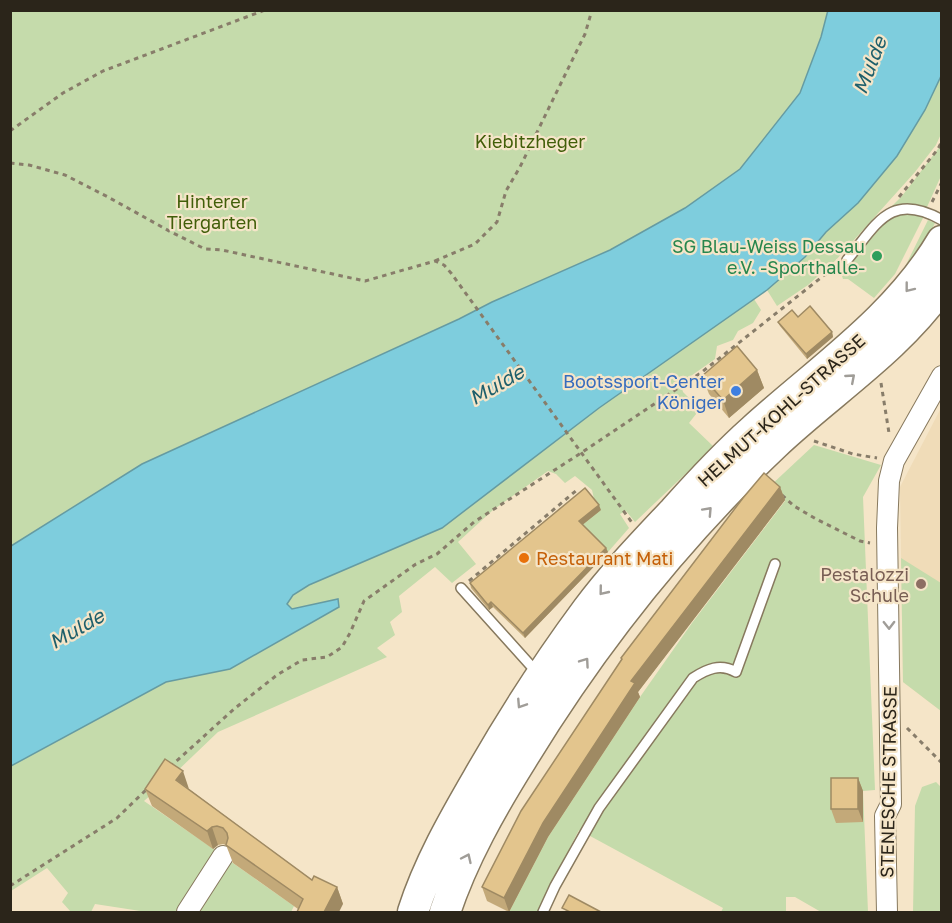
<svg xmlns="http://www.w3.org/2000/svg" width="952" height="923" viewBox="0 0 952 923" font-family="'Golos Text',sans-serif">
<rect width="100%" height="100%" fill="#f5e5c8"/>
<path fill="#f0dcb8" d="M941,408V711L903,682L900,487Z"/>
<path fill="#c5dbab" d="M10,11H828L821,37L800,93L740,169L685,208L610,250L492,302L459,319L142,464L11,546Z
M941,76V134L936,145L915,172L836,260L808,285L777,306L767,290L805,257L826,232L858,203L897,156L925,110Z
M941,145V176L927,207C913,205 903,204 889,209L902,196Z
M904,213L924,216L895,274L874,298L848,279H843L842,276L855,257L891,216Z
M928,220L935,223C927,242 913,259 901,275Z
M754,299L761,310L753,323L738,331L733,340L717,346L715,359L681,383L683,392L700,409L689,423L713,446L699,461L635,522L626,511L620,514L629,528L608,552L580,527L595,503L592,490L575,476L565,483L556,474L548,471L493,510L458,542L476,564L452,583L435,567L399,596L402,612L390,622L395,635L377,648L387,657L218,732L171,777L144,801L215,850L175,912H147L95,904L91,912H71L62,902L68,893L47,868L11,891V766L166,682L230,669L339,607L338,599L292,609L287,604L293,595L309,585L442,528L599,408Z
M814,445L881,465L863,497L875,790L863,791L868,912H821L795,897H786V912H721L723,908L579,830L537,912H509L548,837L640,697L692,623L785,501L769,487Z
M901,558L941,583V711L903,682Z
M936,782L942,788L941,912H913L915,806L922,787Z
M230,861L294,906L291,912H195Z"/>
<path fill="#7ecddd" stroke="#659ba2" stroke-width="1.5" d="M828,10L941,11V76L925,110L897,156L858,203L826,232L805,257L767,290L599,408L442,528L309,585L293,595L287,604L292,609L338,599L339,607L230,669L166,682L11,766V546L142,464L459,319L492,302L610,250L685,208L740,169L800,93L821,37Z"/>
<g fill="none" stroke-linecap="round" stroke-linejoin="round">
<g stroke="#87795e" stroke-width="12">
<path id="lane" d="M847,260C877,224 890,191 942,220
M461,588L532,667L539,672
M543,912L555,886L599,808L693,678C707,669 720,663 736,672L775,564"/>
</g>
<g stroke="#87795e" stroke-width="22">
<path id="street" d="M187,912L223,856
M887,912L885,816L891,804L887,528L889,481L894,461L942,376"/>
</g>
<g stroke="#87795e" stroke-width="33">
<path id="primary" d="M413,912C428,865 453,821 478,778C511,720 547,664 587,610C613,575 644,543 674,511C699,483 725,455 753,430C819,370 896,319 942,241
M445,912C463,858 492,807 522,759C592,644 676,538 774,445C830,392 897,350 942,286"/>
</g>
<path stroke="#887d6a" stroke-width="3" stroke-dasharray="4.5 4.5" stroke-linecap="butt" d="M10,131L63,93L103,71L265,10
M10,163L29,165L65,175L108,197L171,232L205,249L222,250L365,281L435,261L444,265L451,273L633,524
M899,197L938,149L942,141
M932,202L942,182
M435,261L475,244L497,222L506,191L520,167L585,34L592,10
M881,383L889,433
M814,441L853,454L877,458
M782,495L794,506L816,519L860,541L870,543
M469,581L578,489
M907,728L942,763
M170,767L234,709L277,675L302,660L327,657L342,647L350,633L364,601L416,564L437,554L474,522L581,453L702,372L837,265
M10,886L117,818L148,788"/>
<use href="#lane" stroke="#fff" stroke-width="9"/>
<use href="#street" stroke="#fff" stroke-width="20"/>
<use href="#primary" stroke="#fff" stroke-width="30"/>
</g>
<path fill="#c3a979" d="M798,317L832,332L833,337L807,359L780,326L778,322Z
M757,370L764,388L729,418L709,394L702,376Z
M780,487L785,500L638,692L640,697L548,837L509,912L487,901L482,887L621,660V658Z
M601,510L582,525L606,548L608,552L525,638L493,607L489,610L471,588L470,583Z
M858,778L863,791V822L836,823L831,809Z
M145,789H189L312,880L337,887L343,904L298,909L233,863L226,845L223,844L218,845L213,849L152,806Z"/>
<path fill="#9f8a63" d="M832,332L833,337L807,359L806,354Z
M757,370L764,388L729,418L723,400Z
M780,487L785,500L638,692L640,697L548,837L509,912L504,898L543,823L631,681Z
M599,505L601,510L581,526L579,521Z
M606,548L608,552L525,638L523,633Z
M491,602L493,607L489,610L488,605Z
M183,771L189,789L176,780Z
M858,778L863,791V822L858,809Z
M212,827L218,845L213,849L207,831Z
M337,887L343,904L339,912H324Z"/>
<path fill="#e3c58d" stroke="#9f8a63" stroke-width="1.5" d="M810,306L832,332L806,354L778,322L792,310L798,317Z
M737,346L757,370L723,400L702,376Z
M764,473L780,487L631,681L635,683L543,823L504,898L482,887L521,811L622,659L621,658L743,498Z
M585,488L599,505L579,521L606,548L523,633L491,602L488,605L470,583Z
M165,759L183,771L176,780L312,880L314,876L337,887L324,912H297L303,899L226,845L228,838L227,833L223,828L217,826L212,827L207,831L145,789Z
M831,778H858V809H831Z
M569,895L601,912H570L562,908Z"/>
<defs><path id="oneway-chevron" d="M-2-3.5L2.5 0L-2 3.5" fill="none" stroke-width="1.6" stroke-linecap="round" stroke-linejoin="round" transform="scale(1.5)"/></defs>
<g stroke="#a09d98">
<use href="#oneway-chevron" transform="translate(909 288) rotate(128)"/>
<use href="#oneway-chevron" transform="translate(851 378) rotate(-41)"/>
<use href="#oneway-chevron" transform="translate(708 511) rotate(-47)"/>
<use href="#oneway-chevron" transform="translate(603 591) rotate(129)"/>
<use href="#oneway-chevron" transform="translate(889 625) rotate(89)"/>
<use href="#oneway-chevron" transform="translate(585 662) rotate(-55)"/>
<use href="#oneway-chevron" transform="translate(521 704) rotate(123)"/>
<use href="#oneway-chevron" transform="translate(467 858) rotate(-65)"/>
</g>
<circle fill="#2e9e5b" stroke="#f5e5c8" stroke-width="2" cx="877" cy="256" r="6"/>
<circle fill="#3f7fe0" stroke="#f5e5c8" stroke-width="2" cx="736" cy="391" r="6"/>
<circle fill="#e8710a" stroke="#f5e5c8" stroke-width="2" cx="524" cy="558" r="6"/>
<circle fill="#8d6e63" stroke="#f5e5c8" stroke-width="2" cx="921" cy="584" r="6"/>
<g text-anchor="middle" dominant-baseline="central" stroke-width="4.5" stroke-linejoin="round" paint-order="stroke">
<g font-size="18" fill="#415e09" stroke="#f5e5c8">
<text x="530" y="141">Kiebitzheger</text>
<text x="212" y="201">Hinterer<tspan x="212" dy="21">Tiergarten</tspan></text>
</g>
<g font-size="18" fill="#27864d" stroke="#f5e5c8" text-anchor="end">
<text x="865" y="246">SG Blau-Weiss Dessau<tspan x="865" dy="21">e.V. -Sporthalle-</tspan></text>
</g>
<g font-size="18" fill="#366cbe" stroke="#f5e5c8" text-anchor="end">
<text x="724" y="381">Bootssport-Center<tspan x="724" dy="21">Königer</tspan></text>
</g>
<g font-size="18" fill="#2b251a" stroke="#f5e5c8">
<text transform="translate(781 410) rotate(-42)">HELMUT-KOHL-STRASSE</text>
<text transform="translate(888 782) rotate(-89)">STENESCHE STRASSE</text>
</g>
<g font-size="18" fill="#c56008" stroke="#f5e5c8" text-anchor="start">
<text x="536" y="558">Restaurant Mati</text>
</g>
<g font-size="18" fill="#785e54" stroke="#f5e5c8" text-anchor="end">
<text x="909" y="574">Pestalozzi<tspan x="909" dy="21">Schule</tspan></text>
</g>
<g font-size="20" font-style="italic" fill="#1e5f6b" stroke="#f5e5c8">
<text transform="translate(869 65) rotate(-69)">Mulde</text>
<text transform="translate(496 384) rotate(-30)">Mulde</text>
<text transform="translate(76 628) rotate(-30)">Mulde</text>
</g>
</g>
<rect width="952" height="923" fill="none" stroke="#2b251a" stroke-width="24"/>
</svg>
